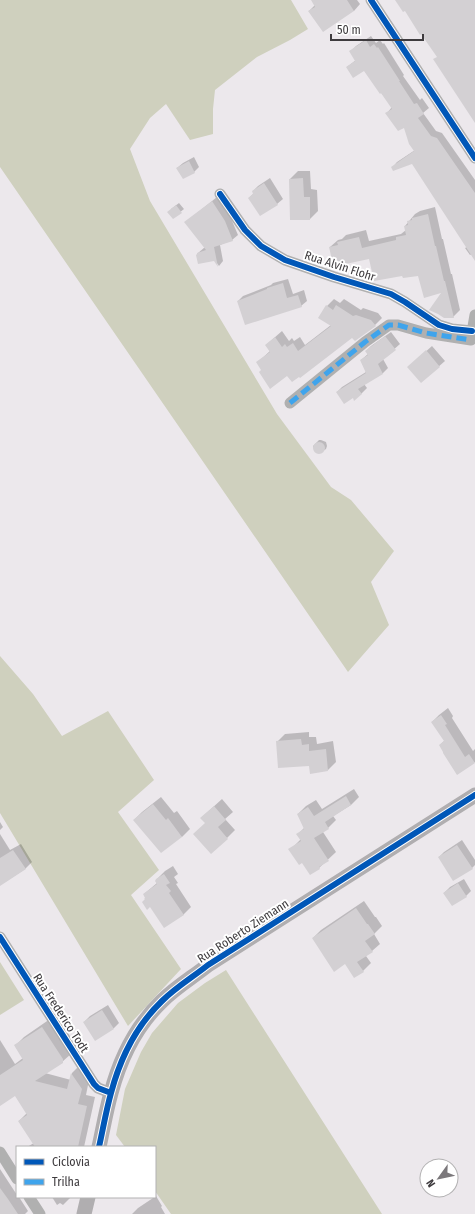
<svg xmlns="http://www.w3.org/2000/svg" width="475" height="1214" viewBox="0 0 475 1214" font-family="'Fira Sans Condensed',sans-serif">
<rect width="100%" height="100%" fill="#ece8ec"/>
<path fill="#cfd0be" d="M0,0H291L308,29L290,40L257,57L215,90L213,109V134L190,140L166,104L150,118L130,149L150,201L277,414L331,487L351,500L394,551L371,582L389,625L348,672L0,167Z
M0,656L33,694L62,736L108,711L154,780L118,812L159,870L131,895L181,969L128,1026L0,813Z
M0,962L24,1000L0,1015Z
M226,970L382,1214H171L155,1191V1147H125L116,1135L125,1089L141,1052L152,1033L178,1003L205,983Z"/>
<path fill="#0003" d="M312,0H357L360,4L354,11H309L315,5Z
M371,36L376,43L380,40L383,44L384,43L404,75L403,76L420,100L422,98L429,108L423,113L436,131L442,133L475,180V252L470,255L465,248L467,247L412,162L392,168L397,162L415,150L404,126L387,113L392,107L364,70L347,67L356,60L351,51L356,46Z
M194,157L199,167L194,172L177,168L183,163Z
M298,171H310L311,189L317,190L318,211L310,219L290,179Z
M270,178L283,199L277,204L249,198L254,193L253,191L258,186Z
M217,197L230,216L238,235L232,240L220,245L223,261L219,266L214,259L198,253L205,247L186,222Z
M179,203L184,209L173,218L171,209Z
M435,207L442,239H443L451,274H452L460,310L453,317L444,291L419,275H403L370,257L330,247L338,240L342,239L346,235L366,230L369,241L401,234L406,230L405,226L415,214L420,211Z
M288,279L293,294L304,290L307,301L301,306L238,301L243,296L271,285L273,283Z
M334,299L340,303L344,299L361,310L363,308L378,313L382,318L375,325L355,340L353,337L262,370L258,362L270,351L266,345L282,331L289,341L292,338L294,341L300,337L305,345L331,325L327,306Z
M391,332L400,344L383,359L388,368L383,373L364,384L367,388L361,394L353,397L337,392L342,387L366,372L361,360L368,354L366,351L371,346Z
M432,346L445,361L421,382L414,362Z
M319,440H321L326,442L327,446L326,449L323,451L319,453L315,451L313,446Z
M448,708L453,716L452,718L473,751L475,749V762L457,774L440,745L445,740L432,722L439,715Z
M309,732V737H316L317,744L333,741L336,762L328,770L310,765L277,742L285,734Z
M354,789L359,797L351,805L333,816L336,820L328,828L323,832L336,852L319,868L302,862L290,850L301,839L298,834L305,827L298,814L306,806L316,800L322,809Z
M161,797L174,813L177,811L190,829L182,837L134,820L142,812Z
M222,799L233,812L225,819L235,830L227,838L206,823L201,818Z
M0,822L3,827L0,830Z
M0,834L10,850L21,844L32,862L25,869L0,885Z
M462,840L475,860V865L472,868L439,857L444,852Z
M173,866L178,874L174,877L178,883L176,884L191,907L183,915L146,899L144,894L157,883L156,880L165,871Z
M464,879L471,891L466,896L444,893L450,887Z
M364,901L375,917H376L382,926L374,934L380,944L372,951L366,956L371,963L363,971L345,963L313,938L321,930Z
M108,1005L119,1023L114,1028L95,1039L85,1021L90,1016Z
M50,1019L71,1054L62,1062L45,1073L71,1080L72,1073L80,1065L89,1080L86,1095L95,1097L84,1147H27L34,1143L19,1121L27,1113L15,1095L0,1105V1040L15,1064L23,1058L15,1046L24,1037Z
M0,1169L17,1195V1197H19L28,1211L25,1214H0Z
M156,1196L162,1206L161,1207L165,1214H132L138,1208Z
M52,1197H71L63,1205L60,1203L57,1205Z"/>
<path fill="#d3d0d3" d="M311,0H347L354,11L323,32L308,11L315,7Z
M395,0H475V123L433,59L437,57L421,34L420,35L405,11L403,12Z
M366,40L370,47L374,44L377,48L378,47L400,81H399L414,104L417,103L424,114L418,118L431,136L437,138L475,193V261L412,164L393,171L391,167L414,151L409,144L404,128L398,131L385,113L392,109L381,93L380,94L364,71L353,78L346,67L355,61L349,51Z
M189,161L195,173L183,179L176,168Z
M303,178L304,197H310V220H290L289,179Z
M264,183L278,205L260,216L248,198L253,194L252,191Z
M212,201L225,221L233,241L214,247L218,267L214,261L198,264L196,255L197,254V253L206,250L184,222Z
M176,205L182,213L173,219L167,212Z
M428,214L435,246H436L444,281H445L454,318H444L438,314L429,310L441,293L424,298L418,276L403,278L402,276L374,281L369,259L341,265L340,263L333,264L329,247L338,245L337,242L359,237L362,248L396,240V237L406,235L404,226L408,225L407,221L412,220V218Z
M283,283L287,298L298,295L302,307L245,325L237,301L267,289V288Z
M326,305L333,310L336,305L353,316L356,315L371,320L376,326L355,341L352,338L300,378L299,377L292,382L287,376L270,389L259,372L261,370L256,362L270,352L265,345L275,337L282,347L285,344L287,347L293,343L298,351L331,326L318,318Z
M385,336L396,350L378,364L383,374L358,389L362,394L354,401L353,398L344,404L336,392L366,373L360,360L368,355L365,351Z
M426,350L440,367L421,383L407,367Z
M313 448a6 6 0 1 1 12 0a6 6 0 1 1-12 0Z
M441,715L447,724L445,725L465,757L469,754L475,763L457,775L443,753V752L439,745L444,741L431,722Z
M301,739L302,745L309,744V751L326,749L328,771L310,774L309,766L278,768L276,741Z
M346,796L351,805L325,822L329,829L314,838L329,861L319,867L320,869L310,875L302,863L299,865L288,849L301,841L296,834L304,829L297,814L308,807L314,816Z
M153,804L166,820L168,818L182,837L161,853L133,820Z
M214,806L226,820L218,827L228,839L211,854L193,834L205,823L200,818Z
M457,845L473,869L453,881L438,857Z
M13,850L26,869L0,886V858Z
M164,874L170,883L166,885L171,891L169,893L184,915L164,928L150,907L147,910L142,902L145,899L144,898H145L143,894L157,884L155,881L156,879Z
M458,883L467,897L452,906L443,893Z
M356,908L367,924H368L375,934L365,941L373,952L357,962L364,972L354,978L345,964L334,972L312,938Z
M102,1010L114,1029L95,1041L83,1022Z
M42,1027L63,1059V1063L35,1081L67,1089L71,1073L82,1089L78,1104L87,1106L78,1147H35L18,1121L27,1115L15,1096L0,1106V1075L23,1060L14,1045Z
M0,1188L8,1199L18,1214H0Z"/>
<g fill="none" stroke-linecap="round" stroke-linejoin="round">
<path stroke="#b0b0b0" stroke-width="11" d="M371,0L475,158
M220,194L245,230L261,246L285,260L334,277L391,294L405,302L439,325L452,329L472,331
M471,338L475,315
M290,403L365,342L389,325H398L426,333L471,340
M0,937L94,1084L98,1088L111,1093
M0,1152L17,1179
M29,1197L40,1214"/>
<path stroke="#b0aeb0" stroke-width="15" d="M99,1147C103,1129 106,1111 111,1093C120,1059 137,1025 162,1001C176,987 193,977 208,965L475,795
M84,1214L88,1197"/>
<path stroke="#3fa4ec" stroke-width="5" stroke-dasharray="10 5" stroke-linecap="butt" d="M290,403L365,342L389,325H398L426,333L471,340"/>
<g stroke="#fff" stroke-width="8">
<path id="cycleway" d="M371,0L475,158
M220,194L245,230L261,246L285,260L334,277L391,294L405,302L439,325L452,329L472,331
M0,937L94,1084L98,1088L111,1093
M99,1147C103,1129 106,1111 111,1093C120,1059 137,1025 162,1001C176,987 193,977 208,965L475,795"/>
</g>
<use href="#cycleway" stroke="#0057b8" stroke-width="6"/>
</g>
<g text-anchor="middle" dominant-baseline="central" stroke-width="4" stroke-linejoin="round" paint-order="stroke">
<g font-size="12" fill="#3e3b3e" stroke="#fff">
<text transform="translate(340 266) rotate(18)">Rua Alvin Flohr</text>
<text transform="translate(243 931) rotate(-33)">Rua Roberto Ziemann</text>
<text transform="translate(61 1013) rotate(57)">Rua Frederico Todt</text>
</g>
</g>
<rect x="16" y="1146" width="140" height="52" fill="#ffffff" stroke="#b2b1b2"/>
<rect x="24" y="1159" width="20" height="6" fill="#0057b8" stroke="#b2b1b2"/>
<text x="52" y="1166" font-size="12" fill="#3e3b3e">Ciclovia</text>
<rect x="24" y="1179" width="20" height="6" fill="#3fa4ec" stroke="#b2b1b2"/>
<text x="52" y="1186" font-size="12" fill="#3e3b3e">Trilha</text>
<g transform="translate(439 1178) rotate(237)"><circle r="19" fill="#ffffff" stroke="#b2b1b2"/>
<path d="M0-3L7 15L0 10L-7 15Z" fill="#7b787b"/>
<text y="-6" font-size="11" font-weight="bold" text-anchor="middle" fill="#3e3b3e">N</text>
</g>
<path d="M331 34v6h92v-6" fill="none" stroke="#3e3b3e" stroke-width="2"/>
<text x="337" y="34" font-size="12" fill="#3e3b3e" stroke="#ffffff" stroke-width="3" paint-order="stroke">50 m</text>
</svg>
